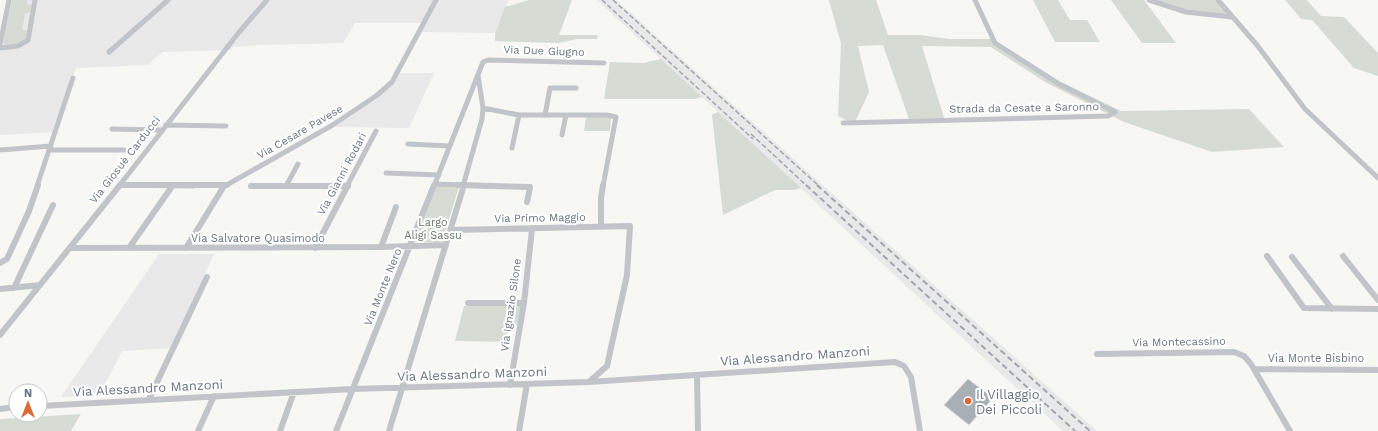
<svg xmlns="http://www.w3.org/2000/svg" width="1378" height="431" viewBox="0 0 1378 431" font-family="'Work Sans',sans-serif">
<rect width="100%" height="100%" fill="#f7f7f4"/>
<path fill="#e8e9e8" d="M10,0H509L495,33L421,32L425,23H355L343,43L260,45L233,47L231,50L163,52L147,65L76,68L52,132L0,135V46Z
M597,0H616L1097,431H1063Z
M400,73H434L409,128L333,127L378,97L395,82Z
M159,254H214L171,348L122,351L99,396L61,397Z"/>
<path fill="#d6dcd4" d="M12,0H27V5L32,4L30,12L25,14L22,30H27L26,39L17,44L5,45L3,43Z
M529,0H572L559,35H596L598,36L597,39H577L559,43L495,41V34L505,7Z
M829,0H876L888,35H920L950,39H991L1061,82L1121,111L1249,109L1284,147L1212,152L1124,122L1045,82L991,47L922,46L944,118L909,119L883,45L858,46L869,92L854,124L838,116L841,44Z
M1033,0H1058L1070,20H1087L1100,42H1055Z
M1111,0H1144L1176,43H1142Z
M1152,0H1215L1229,16L1187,11Z
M1285,0H1307L1321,16L1344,17L1378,53V76L1354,68L1312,20L1301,19Z
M661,59L702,97L695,99H604L610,62L643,63Z
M718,112L801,188L794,190H775L723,215L712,115Z
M586,117H611L610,131H584Z
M436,186L459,187L442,242H415Z
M464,306H521L517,325H509L505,342L455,341Z
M81,414L71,431H0V419Z"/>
<path fill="#a8afb5" stroke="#d9d9d7" d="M968,379L993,398L969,425L944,405Z"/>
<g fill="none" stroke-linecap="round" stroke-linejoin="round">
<path stroke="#c1c4c8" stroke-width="5" d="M1149,0L1186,12L1232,17
M1218,0L1257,45L1305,109L1378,178
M0,44L9,0
M0,48L18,46L28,40L35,0
M109,52L168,0
M483,108L519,115H607L616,117L603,186
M545,115L550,88H576
M843,123L1108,116L1115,112L1059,84L995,43L975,0
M166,125L226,126
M112,129L163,130
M562,135L566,115
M408,144L450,146
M512,148L519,115
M0,150L51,146
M49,150H124
M386,173L439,175
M436,184L490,186
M120,185L194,186
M37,186L73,78
M119,186L240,31L267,0
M225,186L331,126L376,96L392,82L436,0
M286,186L298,164
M347,186L376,131
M434,186L483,62L488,60L604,63
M463,186L482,119L483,108L478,75"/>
<path stroke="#c1c4c8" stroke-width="6" d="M120,185H227
M458,185L530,187L527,202
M251,186H348
M601,227V198L603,185
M451,230L630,226L627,275L607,366L590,381
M381,247L396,207
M70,248L381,247L446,245
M129,248L173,185
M186,248L224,186
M315,248L348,185
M1267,256L1304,308L1378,309
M1343,256L1378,300
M1292,257L1332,309
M0,263L7,259L29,211L38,185
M14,288L53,205
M0,289L40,285
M468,303H524
M0,335L120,185
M1097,354L1234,352L1244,356L1251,364L1290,431
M1254,369L1378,370
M697,375L698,431
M510,385L524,303L532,229
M149,399L207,277
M40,406L353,389L589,382L895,362L904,366L911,377L920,431
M0,409L16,407
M198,431L214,396
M280,431L294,392
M336,431L434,185
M389,431L464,185
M519,431L527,384"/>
<path stroke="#a2a7ad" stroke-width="1.5" stroke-dasharray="5 2.5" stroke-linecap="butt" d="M602,0L753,139
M613,0L819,186
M751,134L807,186"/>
<path stroke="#a2a7ad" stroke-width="2" stroke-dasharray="6 3.5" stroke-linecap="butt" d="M806,185L1075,431
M817,185L1090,431"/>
</g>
<circle fill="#da6932" stroke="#fff" stroke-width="1.5" cx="968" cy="401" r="4"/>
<g text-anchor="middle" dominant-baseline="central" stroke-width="4" stroke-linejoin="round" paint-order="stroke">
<g font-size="11" fill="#687584" stroke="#fff">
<text transform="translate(544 51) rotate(2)">Via Due Giugno</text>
<text transform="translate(1024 108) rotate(-1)">Strada da Cesate a Saronno</text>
<text transform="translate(300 132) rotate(-30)">Via Cesare Pavese</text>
<text transform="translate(125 160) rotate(-52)">Via Giosuè Carducci</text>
<text transform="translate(342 174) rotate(-62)">Via Gianni Rodari</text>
<text transform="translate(540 218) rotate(-1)">Via Primo Maggio</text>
<text x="258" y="238">Via Salvatore Quasimodo</text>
<text transform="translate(383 287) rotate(-68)">Via Monte Nero</text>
<text transform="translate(511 305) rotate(-82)">Via Ignazio Silone</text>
<text transform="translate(1179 342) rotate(-1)">Via Montecassino</text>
<text x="1316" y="358">Via Monte Bisbino</text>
</g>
<g font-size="11" fill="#697b66" stroke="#fff">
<text x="433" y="222">Largo<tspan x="433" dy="13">Aligi Sassu</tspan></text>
</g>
<g font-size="13" fill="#687584" stroke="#fff">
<text transform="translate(795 356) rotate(-4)">Via Alessandro Manzoni</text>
<text transform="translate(472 374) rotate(-2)">Via Alessandro Manzoni</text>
<text transform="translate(148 388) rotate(-3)">Via Alessandro Manzoni</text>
</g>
<g font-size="13" fill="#687584" stroke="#fff" text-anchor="start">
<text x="976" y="394">Il Villaggio<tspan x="976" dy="15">Dei Piccoli</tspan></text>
</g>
</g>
<g transform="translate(28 403)"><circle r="19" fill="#ffffff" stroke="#c3c8ce"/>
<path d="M0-3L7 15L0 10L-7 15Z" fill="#da6932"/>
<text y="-6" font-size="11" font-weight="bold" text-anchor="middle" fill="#687584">N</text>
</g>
</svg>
